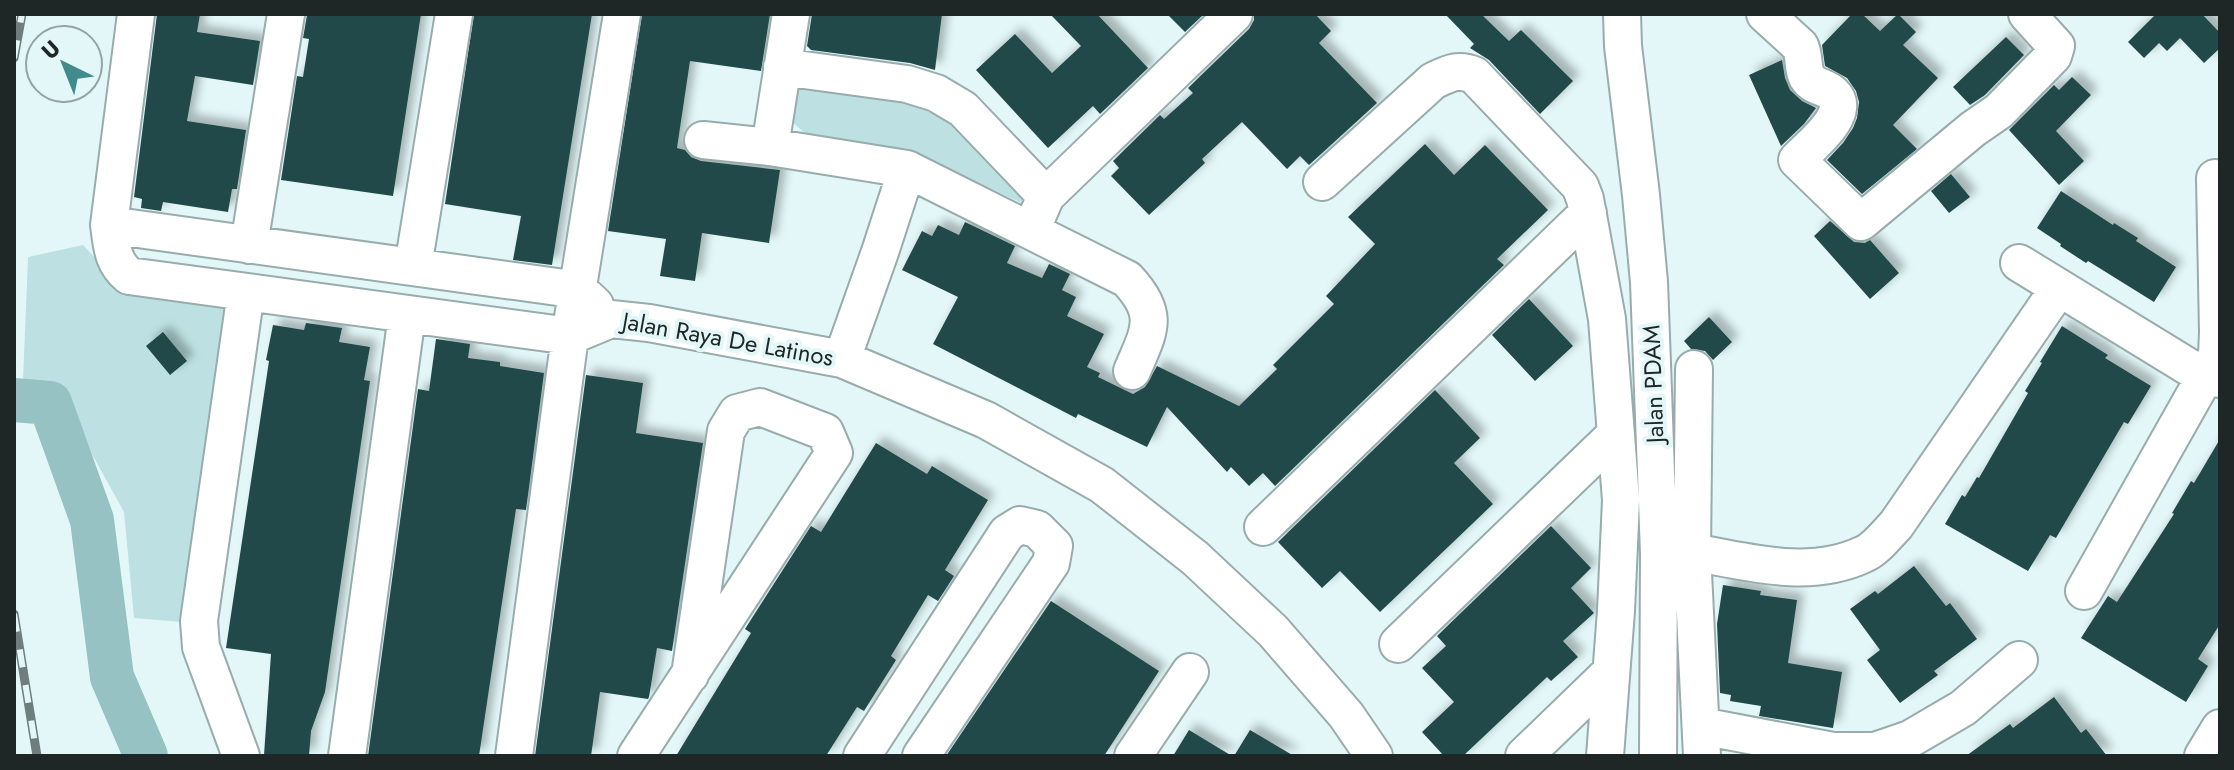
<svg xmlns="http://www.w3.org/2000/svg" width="2234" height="770" viewBox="0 0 2234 770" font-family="Jost,sans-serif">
<defs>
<filter id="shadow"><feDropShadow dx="7" dy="-7" stdDeviation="4" flood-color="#0004"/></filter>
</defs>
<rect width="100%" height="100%" fill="#e3f7f8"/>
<path fill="#bde1e2" d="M808,80L925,91L1040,184L1028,206L910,151L807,135L790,120L798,90Z
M83,245L126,291L231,306L182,622L134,618L124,512L61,398L23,380L28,257Z"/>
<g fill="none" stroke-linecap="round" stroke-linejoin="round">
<path stroke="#97c2c3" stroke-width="44" d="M14,400L50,403L92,520L112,677L146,756"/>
</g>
<path fill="#21494a" filter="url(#shadow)" d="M157,14H200L197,32L260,41L253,85L195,76L187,121L246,130L237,189H232L228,212L163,202L161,211L141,208L142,199L134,197Z
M316,14H421L393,196L281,180L297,76L303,77L309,39L303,38L307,15L316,16Z
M474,14H592L552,265L513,260L521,216L445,204Z
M642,14H770L761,71L690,61L677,148L685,150L691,157L701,161L780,170L769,243L702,233L695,281L660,276L666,239L608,231Z
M812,14H942L935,70L910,63L811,50L807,46Z
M1050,14H1097L1148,68L1100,114L1093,106L1048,148L976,70L1015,34L1052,73L1081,46Z
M1167,14H1204L1185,32Z
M1254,14H1315L1331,31L1319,43L1377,103L1309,165L1300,156L1287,169L1242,122L1202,159L1205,163L1149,215L1111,176L1119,168L1113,161L1160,115L1164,119L1193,93L1188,88L1249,29L1254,20Z
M1445,14H1481L1509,41L1521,30L1573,81L1540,114L1489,60L1470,48L1474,44Z
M1852,14H1862L1880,31L1898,14L1916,32L1903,45L1938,78L1893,125L1917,149L1862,194L1827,160L1843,143L1853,128L1857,118L1859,102L1856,91L1847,78L1825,66L1822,45Z
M2156,14H2202L2220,33V48L2204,63L2180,38L2167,51L2159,43L2144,58L2128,42Z
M2006,37L2024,55L1985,95L1970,105L1953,87Z
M1782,60L1785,78L1790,90L1802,101L1816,108L1804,124L1781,146L1749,75Z
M2072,77L2091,95L2056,131L2084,161L2059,185L2009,130L2054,85L2059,90Z
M1425,144L1454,175L1485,145L1548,210L1497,259L1504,265L1275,486L1263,473L1249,486L1231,467L1227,472L1167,407L1147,447L1078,414L1076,418L933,344L958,297L902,270L922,231L932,236L938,225L959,235L965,222L1015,246L1007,263L1042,278L1049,264L1070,274L1062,290L1076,297L1067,316L1104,334L1087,367L1100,373L1098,377L1133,394L1145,387L1157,366L1239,406L1277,369L1273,365L1334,304L1326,296L1375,244L1348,217Z
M1951,174L1970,197L1949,213L1931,191Z
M2061,191L2113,225L2114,223L2138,238L2136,241L2176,267L2154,302L2088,261L2086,263L2060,246L2061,244L2037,228Z
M1830,221L1854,242L1865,243L1870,240L1899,273L1870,299L1814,236Z
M1529,299L1573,346L1535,381L1492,335Z
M1709,317L1732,342L1713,360L1705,351L1691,349L1684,341Z
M306,323L342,328L339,342L370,347L364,380L370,381L325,692L311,731L309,756H275L264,755L271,654L226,648L269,361L266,360L273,325L304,330Z
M2062,326L2108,355L2105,358L2151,386L2128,424L2124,422L2056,538L2050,535L2028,571L1945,524L1962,495L1965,497L1977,477L1979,478L2028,393L2025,391L2042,363L2040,362Z
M163,332L187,361L170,375L146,346Z
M436,339L470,344L468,358L500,362V366L544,373L526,510L516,509L479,756H368L418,389L429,391Z
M586,375L643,383L636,433L703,443L672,651L657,648L649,697L648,699L600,692L591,756H535Z
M1435,390L1480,438L1454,463L1493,504L1380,612L1340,571L1322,588L1278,542Z
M2220,439V624L2198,659L2208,666L2186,702L2081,638L2108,596L2117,602L2174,514L2172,513L2191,481L2194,483Z
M876,443L927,474L932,466L988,500L945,570L954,576L938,601L928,595L891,656L896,660L864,711L857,707L826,756H676L751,633L745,629L768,593L811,526L821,532Z
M1551,526L1591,568L1571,588L1594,613L1563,641L1578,657L1551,681L1547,677L1463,756H1444L1422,732L1454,702L1422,668L1446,646L1437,636Z
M1914,566L1946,606L1950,603L1977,639L1934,671L1938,675L1900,703L1867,660L1880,650L1850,609L1875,591L1878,594Z
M1723,585L1761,591L1760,595L1797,600L1788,663L1842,672L1833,728L1759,716L1761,706L1730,701L1731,695L1720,693L1717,624Z
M1051,601L1159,671L1104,756H946Z
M2054,697L2081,733L2086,729L2107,756H1966L2010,724L2013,728Z
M1189,730L1232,756H1173Z
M1250,730L1294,756H1234Z"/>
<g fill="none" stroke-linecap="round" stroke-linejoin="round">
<g stroke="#99acac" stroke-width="40">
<path id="minor" d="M136,14L109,225C112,246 112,262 129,276L570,336L611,319L649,323L842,359L986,420L1102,485L1195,558L1273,631L1346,715L1374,756
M1622,14L1623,46L1641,195L1649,282L1659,554L1658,756
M1765,14L1800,46C1805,56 1802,67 1807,77C1814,88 1825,86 1833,94C1853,113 1810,146 1797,160L1861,222L1973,129L1999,111L2053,56L2056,46L2027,14
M782,67L907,84L936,93L963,109L1046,196
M703,140L770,147L907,169L1127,279C1161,315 1149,331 1132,371
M770,147L791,14
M1322,182L1433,81C1448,74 1458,68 1474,75L1580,186L1585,199L1607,319L1621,500L1616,611L1605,756
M1036,219L1046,196L1234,14
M109,225L579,290L595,305
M249,245L286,14
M2019,263L2205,377L2220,379
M413,267L454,14
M842,359L880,252L907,169
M1694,369L1692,552L1702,756
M1263,527L1588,213
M1692,552C1748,562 1810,580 1864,554C1876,549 1887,534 1896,525L2059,288
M2084,591L2217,355L2218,332L2215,178
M1398,644L1616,434
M1701,726L1833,751H1875L1910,739L1963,708L2019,660
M241,756L201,647L199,621L246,292
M347,756L407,315
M514,756L570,336L622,14
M636,756L834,453L825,432L760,407L737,413L726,431L690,675
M862,756L1007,533L1020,525L1037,529L1054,546L1051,563L921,756
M1133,756L1190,672
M1524,756L1611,672
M2203,756L2220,728"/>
</g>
<use href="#minor" stroke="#fff" stroke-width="36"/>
<g stroke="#707d7d" stroke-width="9">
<path id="rail" d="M14,58L22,14
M14,614L37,756"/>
</g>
<use href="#rail" stroke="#e3f7f8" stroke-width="6" stroke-dasharray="18" stroke-linecap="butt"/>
</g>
<g text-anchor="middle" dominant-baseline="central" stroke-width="8" stroke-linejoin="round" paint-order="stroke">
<g font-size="24" fill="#1f2626" stroke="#e3f7f8">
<text transform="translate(728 339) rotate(10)">Jalan Raya De Latinos</text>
<text transform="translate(1653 384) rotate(-92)">Jalan PDAM</text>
</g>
</g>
<rect width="2234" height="770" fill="none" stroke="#1f2626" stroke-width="32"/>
<g transform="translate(64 64) rotate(317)"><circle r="38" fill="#e3f7f8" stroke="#95a3a4" stroke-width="2"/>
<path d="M0-6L14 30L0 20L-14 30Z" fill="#428b8d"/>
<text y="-12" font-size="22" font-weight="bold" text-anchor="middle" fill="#1f2626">U</text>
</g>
</svg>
